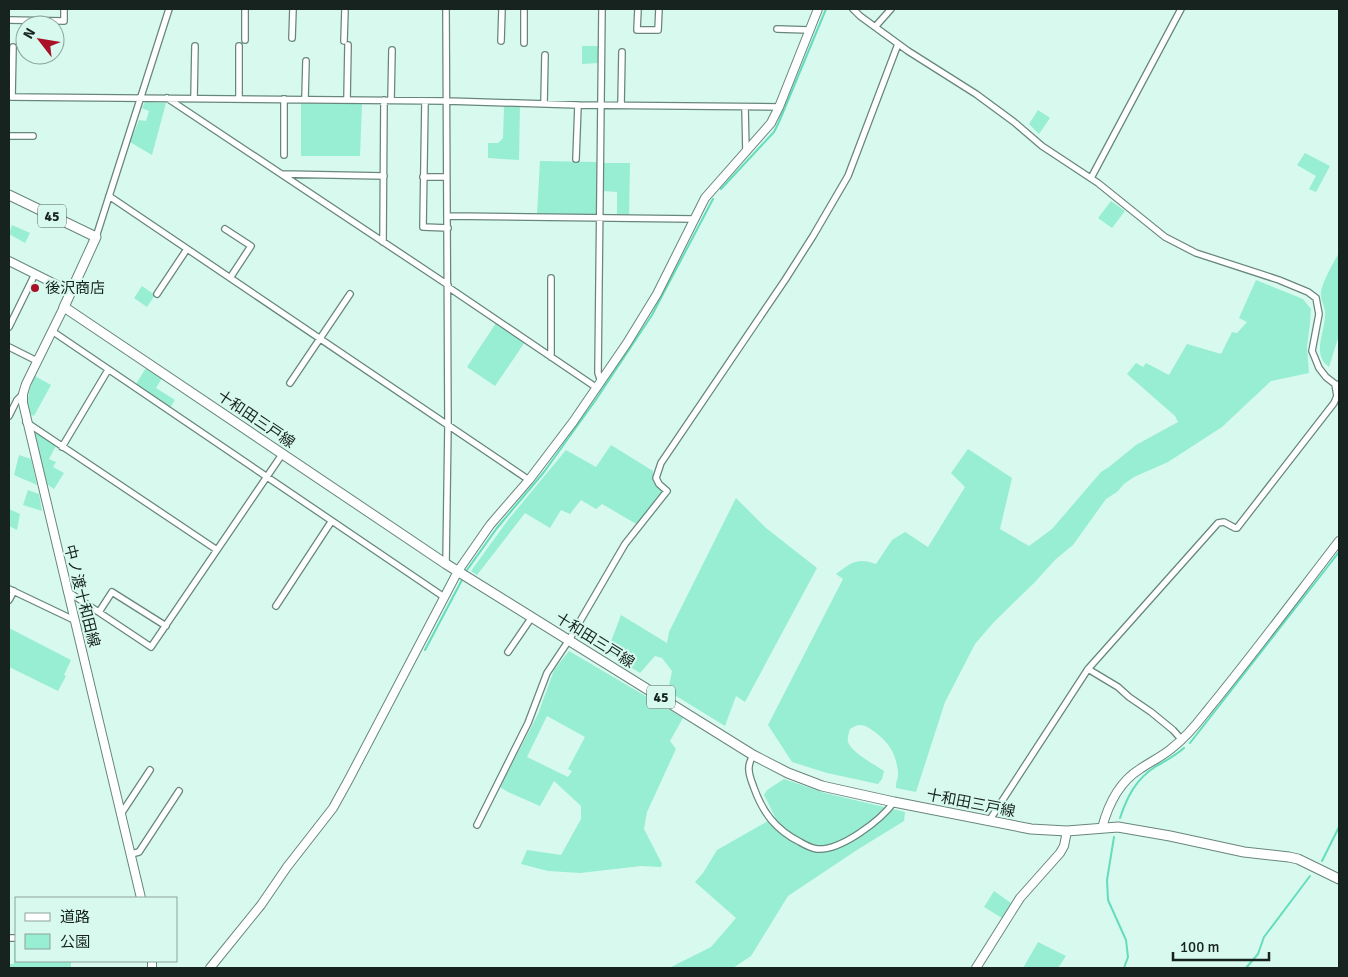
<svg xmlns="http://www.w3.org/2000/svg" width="1348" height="977" viewBox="0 0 1348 977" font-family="Signika,'Noto Sans JP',sans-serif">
<rect width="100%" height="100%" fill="#d8f9ee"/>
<path fill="#97eed3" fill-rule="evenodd" d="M582,46H598V63L582,64Z
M145,102L166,103L152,155L130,142L139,120L146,121L149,111L142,108Z
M301,103L362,104L360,156H301Z
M520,106L519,160L488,158V143H498L503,138L504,107Z
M1038,110L1050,118L1039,134L1029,124Z
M1305,153L1330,166L1316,192L1309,189L1316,176L1297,165Z
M540,161L597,162V215L537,214Z
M603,163H630L629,216H617V192L603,191Z
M1111,201L1125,211L1112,228L1098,218Z
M12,225L30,233L25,243L9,234Z
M1339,253V335L1329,367C1310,354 1327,329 1325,311C1324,305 1320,298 1321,292C1322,283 1334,261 1339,253Z
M1256,280L1303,299L1311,309L1310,323L1307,347L1309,373L1271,381L1222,427L1168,462L1134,477L1124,484L1117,492L1106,499L1073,545L1056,559L1034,583L993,623L975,644L945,702L916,792L896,788C895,782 899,778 898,772C896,753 889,743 875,732C865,725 860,722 850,729C849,733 847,737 848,742C851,752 875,765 884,771L882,779L878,784L827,773L792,762L768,725L843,579L836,574C851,563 857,557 876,564L892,540L905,532L928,547L965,487L951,473L968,449L1012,478L1000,529L1029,546L1052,529L1101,472L1109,467L1136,445L1178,422L1175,416L1127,374L1136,363L1143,367L1146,363L1169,375L1187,344L1221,354L1232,332L1237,333L1247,322L1239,318Z
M142,286L155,295L147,307L134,298Z
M496,323L525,342L495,386L467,367Z
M146,368L162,378L156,388L175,400L170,408L136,384Z
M35,376L51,385L34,416L28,413C27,399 29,388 35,376Z
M33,430L56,446L49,459L56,462L53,467L64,473L54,489L45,483Z
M611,445L653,471V482L663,490L662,494L638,525L602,504L596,509L581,500L570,514L561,510L550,528L525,513L477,575L471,571L508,520L566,450L596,467Z
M19,455L31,459L37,485L14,475Z
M28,490L39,494L42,511L23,505Z
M736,498L766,528L817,568L745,702L736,696L725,726L668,691L672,671L662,658L655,656L640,673L607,652L621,615L667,643L669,632Z
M9,509L20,514L17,530L9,526Z
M9,628L71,660L64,675L66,676L58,691L9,667Z
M569,651L683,718L670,741L676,749L647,812L644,829L662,864L661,867L641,866L580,873L548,871L521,864L527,850L561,855L581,819V806L554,781L540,806L508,792L500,787L538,714L554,670ZM547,716L585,737L568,769L572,771L568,777L527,757Z
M784,779L825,793L905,812L904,821L857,850L788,896L751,956L733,968H669L711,947L736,918L695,882L703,873L717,850L775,817L764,795L767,790Z
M994,891L1011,903L1002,918L984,907Z
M1038,942L1066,956L1058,968H1023Z
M14,943H16V961H71V968H9V964H14Z"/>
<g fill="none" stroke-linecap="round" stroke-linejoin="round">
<path stroke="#63ddbb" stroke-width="2" d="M721,189L774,132L779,122L826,9
M467,570L497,528L544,472L595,401L652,315L713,199
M425,650L463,578
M1190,743L1339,552
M1120,818C1127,797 1136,779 1155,767C1165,761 1175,756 1184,748
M1114,837L1107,880L1108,900L1126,940L1128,957L1124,968
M1322,861L1339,827
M1246,968L1258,954L1264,937L1310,876"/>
<g stroke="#68867c" stroke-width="8">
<path id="street" d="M446,9L448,425L446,564
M638,9L637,30H658L659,9
M853,9L860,16L908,51L976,94L1014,122L1042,146L1098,183L1165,237L1196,253L1279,280L1308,292L1316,298L1319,314L1312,351L1315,358L1319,368L1326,377L1335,384L1339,385
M9,20L64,21V9
M875,27L891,9
M777,29L809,30
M292,38L293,9
M245,40V9
M344,41L345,9
M501,41L502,9
M524,43V9
M9,97L447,101L578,105L779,107
M12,97L13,47
M167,98L448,285
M194,98L195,46
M239,99V46
M305,99L306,61
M347,100L348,45
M391,100L392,50
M425,101L423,227L448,228
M544,103L545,55
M621,105L622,52
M745,107L746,152
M9,136H33
M284,155V99
M576,159L578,105
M282,174L384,176
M423,177H446
M1091,178L1181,9
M109,196L529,480
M448,216L694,219
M225,229L251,246L230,278
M96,237L169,9
M383,242L384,100
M448,287L597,388
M157,294L187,249
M9,327L35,274
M52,331L444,597
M9,347L37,361
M551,357V278
M601,382L598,373L602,9
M290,383L350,294
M9,416L17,400L23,394
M26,422L217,550
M62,447L108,370
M9,589L74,620
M67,591L151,647L283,453
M9,600L14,591
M276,606L331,522
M99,612L112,592L166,626
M508,652L532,617
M1088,669L1118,687L1129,697L1151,712L1173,730L1182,740
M753,755C751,760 748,764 749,770C749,776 752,782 754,788C763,813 776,830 800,842C805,845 811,848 817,849C841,851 881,820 894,802
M121,814L150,770
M989,821L1088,669L1218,523L1224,522L1235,528H1237L1334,403L1337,396L1335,384
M477,825L528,723L547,673L569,640L625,544L667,491L659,484L656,478L661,463L785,280L813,236L848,176L898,44
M131,854L139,852L179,791
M9,938H16"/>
</g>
<g stroke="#68867c" stroke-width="10">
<path id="secondary" d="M9,261L71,292
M64,307L26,384L23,394V403L141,898
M1102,828C1108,805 1119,782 1140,769C1150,762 1163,756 1172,748C1185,738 1196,725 1206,712C1252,656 1295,598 1339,541
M152,961V968
M210,968L261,905L287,867L333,808L349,779L458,571L490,525L529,480L573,422L627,343L657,294L705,198L771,123L779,107L818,9
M976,968L1020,898L1060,853L1064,846L1067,831"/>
</g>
<g stroke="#68867c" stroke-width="11">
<path id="primary" d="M9,195L96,237L64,307L446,564L753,755L788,773L822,786L894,802L1031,829L1067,831L1118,827L1170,836L1244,852L1289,857L1298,859L1339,879"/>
</g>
<use href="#street" stroke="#fff" stroke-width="5.5"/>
<use href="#secondary" stroke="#fff" stroke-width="8"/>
<use href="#primary" stroke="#fff" stroke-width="9"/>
</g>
<circle fill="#a81127" stroke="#d8f9ee" stroke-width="2" cx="35" cy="288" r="5"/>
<g text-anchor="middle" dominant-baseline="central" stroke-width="4" stroke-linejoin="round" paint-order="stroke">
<g fill="#d8f9ee" stroke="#51635d" stroke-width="1">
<rect x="38" y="204.5" width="28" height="23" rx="4"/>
<rect x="647" y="685.5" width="28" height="23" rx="4"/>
</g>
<g font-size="14" font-weight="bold" fill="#17231f">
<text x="52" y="216">45</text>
<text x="661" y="697">45</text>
</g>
<g font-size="15" fill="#17231f" stroke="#d8f9ee" text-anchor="start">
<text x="45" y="288">後沢商店</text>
</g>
<g font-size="15" fill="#17231f" stroke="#d8f9ee">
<text transform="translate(256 419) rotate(34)">十和田三戸線</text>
<text transform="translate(82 596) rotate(76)">中ノ渡十和田線</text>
<text transform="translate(595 640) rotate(32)">十和田三戸線</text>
<text transform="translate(971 803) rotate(11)">十和田三戸線</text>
</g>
</g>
<rect width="1348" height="977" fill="none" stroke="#17231f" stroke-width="20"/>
<rect x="15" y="897" width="162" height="65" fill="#d8f9ee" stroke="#8ba39b"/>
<rect x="25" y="913" width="25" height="8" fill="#ffffff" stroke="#8ba39b"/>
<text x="60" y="922" font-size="15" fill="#17231f">道路</text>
<rect x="25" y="934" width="25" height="15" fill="#97eed3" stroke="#8ba39b"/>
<text x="60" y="947" font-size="15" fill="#17231f">公園</text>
<g transform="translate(40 40) rotate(301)"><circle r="24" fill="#d8f9ee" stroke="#8ba39b"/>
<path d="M0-4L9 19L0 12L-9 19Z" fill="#a81127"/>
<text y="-8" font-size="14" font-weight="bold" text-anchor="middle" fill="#17231f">N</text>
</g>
<path d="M1173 952v8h96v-8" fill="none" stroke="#17231f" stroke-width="2.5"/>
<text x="1180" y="952" font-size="15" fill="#17231f" stroke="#d8f9ee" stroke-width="4" paint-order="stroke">100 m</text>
</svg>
